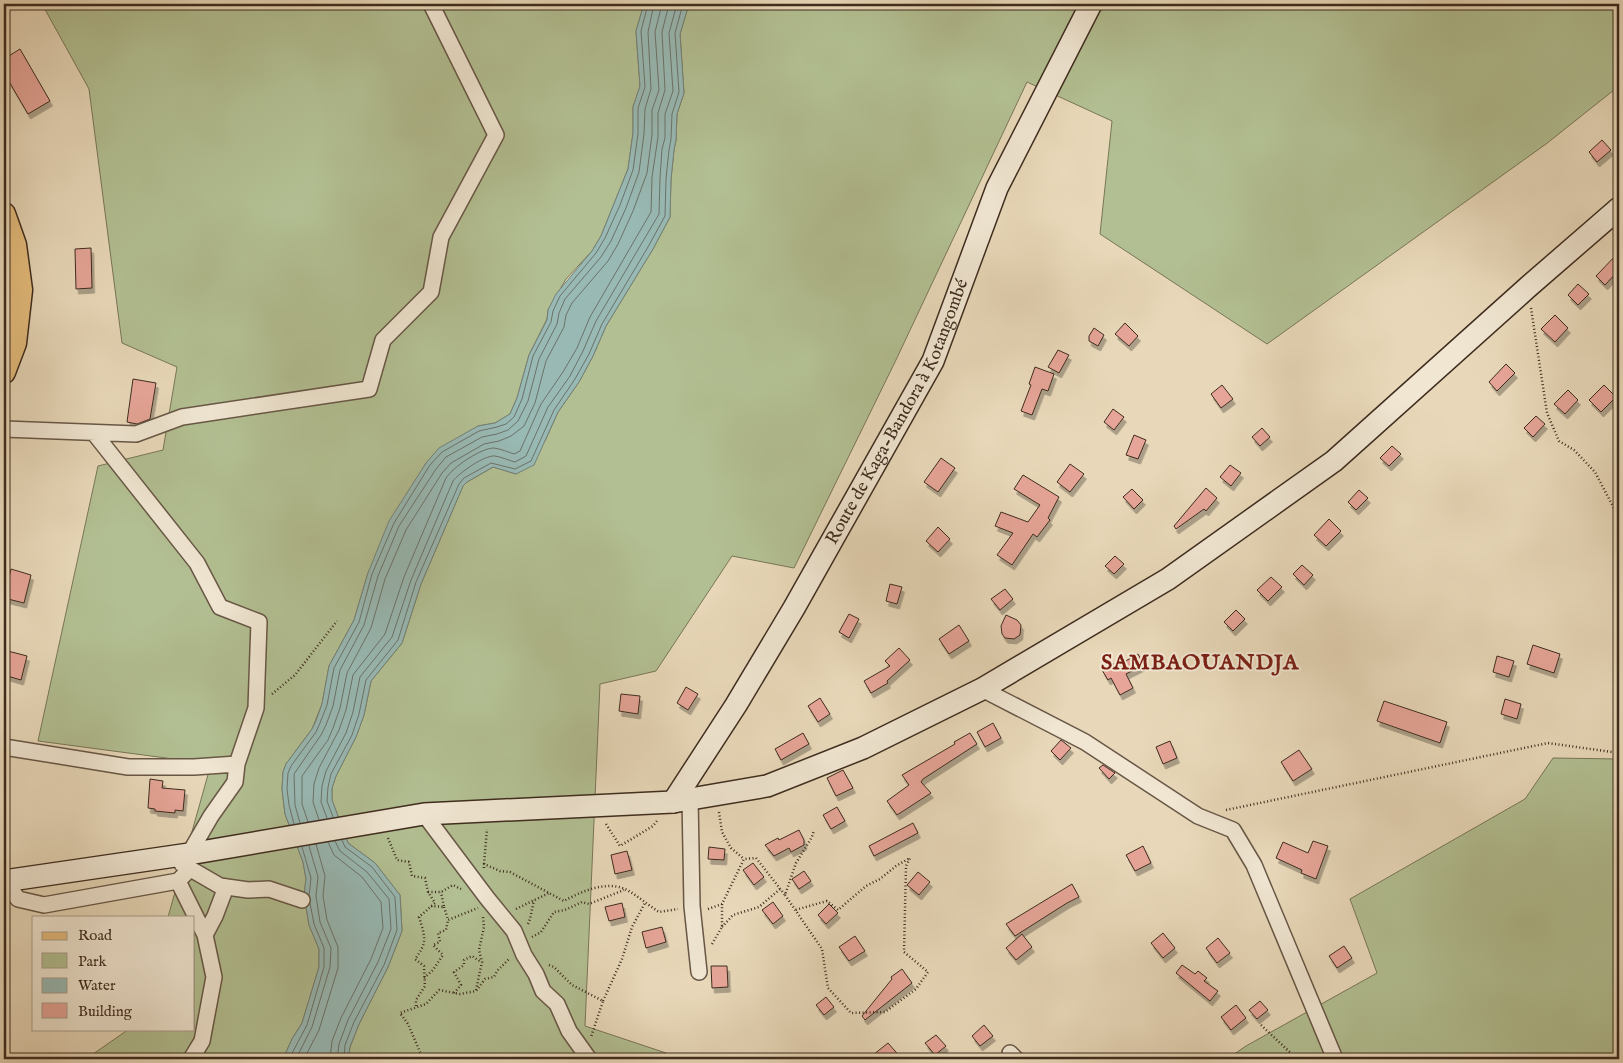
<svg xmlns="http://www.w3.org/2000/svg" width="1623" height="1063" viewBox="0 0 1623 1063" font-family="'IM FELL English',serif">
<defs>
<filter id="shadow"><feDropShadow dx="2.5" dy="5" stdDeviation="0" flood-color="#0004"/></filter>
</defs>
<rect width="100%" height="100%" fill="#e8d8b9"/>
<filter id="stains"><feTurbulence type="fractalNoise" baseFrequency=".004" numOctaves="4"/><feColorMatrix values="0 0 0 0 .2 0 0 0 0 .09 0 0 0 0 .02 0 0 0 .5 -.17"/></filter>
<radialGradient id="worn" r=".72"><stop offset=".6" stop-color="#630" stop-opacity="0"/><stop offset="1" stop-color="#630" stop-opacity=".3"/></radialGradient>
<path fill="#b2bf92" stroke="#787658" d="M42,4H644L636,31L640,86L633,107V133L628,169L601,236L592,251L566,279L548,310L547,319L529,355L517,398L510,414L495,423L478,426L426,463L368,573L354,620L329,666L322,704L312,729L286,764L283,772L282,789L285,814L303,862L306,879L304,895L309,925L319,949V967L302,1023L292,1039L283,1059H86L129,1029H194V917H168L211,764L38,741L98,466L163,450L177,367L122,343L89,89Z
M689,4H1619V86L1546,144L1267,344L1100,234L1112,121L1027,82L895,362L794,568L732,556L656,671L600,684L585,1026L684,1059H348L350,1047L359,1024L388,967L402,931L400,895L375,863L348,843L332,800V788L336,776L356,737L364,715L371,681L402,643L421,584L463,486L467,482L493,467L516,474L545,441L558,412L579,382L593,356L606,326L653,249L670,217L671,179L674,150L676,140L677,114L684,93L680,34Z
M1553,758L1619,759V1059H1227L1246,1046L1377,973L1350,899L1525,799Z"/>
<path fill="#98b9b4" stroke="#748178" d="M644,4H689L680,34L684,93L677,114L676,140L674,150L671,179L670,217L653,249L606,326L593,356L579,382L558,412L534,465L516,474L493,467L467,482L463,486L421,584L402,643L371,681L364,715L356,737L336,776L332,788V800L348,843L375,863L400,895L402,931L388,967L359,1024L350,1047L348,1059H283L292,1039L302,1023L319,967V949L309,925L304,895L306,879L303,862L285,814L282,789L283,772L286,764L312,729L316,721L322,704L329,666L354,620L368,573L389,521L426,463L439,448L478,426L495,423L510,414L517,398L529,355L547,320L548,310L556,294L592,251L601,236L628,169L633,133V107L640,86L636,31Z"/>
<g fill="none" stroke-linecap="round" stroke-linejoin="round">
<path stroke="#6b726a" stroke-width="1" d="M333,817L327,801L328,787L331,774L352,735L359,714L366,680L398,640L416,582L459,484L464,478L491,463L515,469L531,461L554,410L575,379L589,354L602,324L648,247L665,216L666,179L669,150L671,139L672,114L679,92L675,33L683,4
M327,818L321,802L322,786L326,771L346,733L353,712L360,677L392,637L411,580L453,481C459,473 484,455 495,456C501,457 508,460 515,462L526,456L548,407L570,376L583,351L596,321L659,214L660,178L662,149L665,138V114L673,91L669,33L677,4
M319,820L313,802L314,784L319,768L339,730L346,710L353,675L385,634L404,577L446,478C453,467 481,448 494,448C501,449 508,452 514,454L520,451L541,404L563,372L577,348L590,317L651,212L652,177L658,137V113L665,90L662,32L669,4
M308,822L302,804V776L328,740L333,728L340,708L347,673L371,628L385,579L406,530L442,473L451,463L484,444L499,441L511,436L524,426L535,403L546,361L564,327L566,315L572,303L608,261L618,244L633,211L647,173L652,135V110L659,90L655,32L662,4
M300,823L295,805L294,774L321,735L326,725L333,706L340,670L364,625L378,576L399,526L436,469L446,457L482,437L497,434L508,430L518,421L528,401L539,359L557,324L559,313L565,299L601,257L611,241L626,208L639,172L644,134L645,109L651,89L648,32L654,4
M294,824L289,805L287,789L288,773L291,766L316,732L320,723L327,705L334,668L359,622L372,574L394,523L430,465L442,452L479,431L497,427L506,424L514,417L522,399L533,356L551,322L553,311L560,296L596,253L605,238L620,205L633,170L638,134V108L645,87L641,31L648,4
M342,840L345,847L372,867L395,897L397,930L384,965L354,1022L345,1045L344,1059
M335,841L340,851L367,872L389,899L391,929L378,962L348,1020L339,1044L337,1059
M328,842L334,855L362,877L381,902L383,928L371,959L341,1018L332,1041L330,1059
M302,847L311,878L309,896
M289,1059L307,1025L324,967V948L314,924L310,903
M296,1059L312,1027L330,967L331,948L320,922L316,896L318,877L309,846
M304,1059L319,1030L338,968V947L327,920L323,896L325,876L316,844"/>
</g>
<path fill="#e6a598" stroke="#3e2c1f" filter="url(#shadow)" d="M20,49L50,101L28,114L4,73V59Z
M1602,140L1611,150L1597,162L1589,152Z
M91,248L92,288L76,289L75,249Z
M1619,252V270L1605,285L1596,276Z
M1578,284L1589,294L1578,305L1568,295Z
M1555,315L1568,328L1555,342L1541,329Z
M1125,323L1138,336L1129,346L1115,334Z
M1094,328L1104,335L1098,346L1089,341V336Z
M1058,350L1069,355L1059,373L1048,367Z
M1506,364L1515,373L1497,391L1489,382Z
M1035,367L1054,374L1048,391L1042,389L1032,415L1021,411L1031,385L1029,384Z
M133,379L156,383L150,419L137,424L127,422Z
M1222,385L1233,399L1221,408L1211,394Z
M1604,385L1616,397L1601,412L1589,400Z
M1568,390L1578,400L1565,414L1554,404Z
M1113,409L1124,417L1114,430L1104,422Z
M1536,416L1545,424L1533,437L1524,428Z
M1262,428L1270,437L1260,446L1252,437Z
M1134,435L1146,440L1138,459L1126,455Z
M1392,446L1401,454L1389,466L1380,458Z
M941,458L955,468L938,492L924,482Z
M1070,464L1084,474L1070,492L1057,482Z
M1230,465L1241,473L1231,486L1220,477Z
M1023,475L1059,497L1048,518L1050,520L1037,537L1033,534L1012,565L997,555L1013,533L995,526L1001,512L1028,522L1040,505L1014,489Z
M1206,488L1217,498L1206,511L1204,509L1176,529L1174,526Z
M1132,489L1143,500L1134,509L1123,497Z
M1359,490L1368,498L1356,510L1348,502Z
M1329,519L1341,531L1326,546L1314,535Z
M938,527L950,539L938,552L926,541Z
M1115,556L1124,564L1114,574L1105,566Z
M1302,565L1313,575L1304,585L1293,574Z
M11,569L31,575L24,603L4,598Z
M1271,577L1282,587L1268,601L1257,590Z
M890,584L902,587L897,604L886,601Z
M1005,589L1013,599L1000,610L991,599Z
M1236,610L1245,619L1233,631L1224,622Z
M849,614L859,619L849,638L839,632Z
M1006,615L1017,620L1021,625L1020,635L1014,639L1005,638L1002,634L1001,626Z
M959,625L969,641L949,654L939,639Z
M1533,645L1560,654L1554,673L1527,664Z
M899,648L910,660L887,681L888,683L871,693L864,681L890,666L885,661Z
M4,650L27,656L21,680L4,675Z
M1138,654L1144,665L1126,674L1133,688L1120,695L1111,678L1108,680L1102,670L1113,663L1115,667Z
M1497,656L1514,661L1509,677L1493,672Z
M686,687L698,694L688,710L677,703Z
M621,694L640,696L638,714L619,711Z
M820,698L830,714L818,722L808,706Z
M1505,699L1521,704L1517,719L1501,714Z
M1384,701L1447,722L1440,743L1377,721Z
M993,723L1001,738L985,747L977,732Z
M803,733L809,744L781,760L775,749Z
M970,733L977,744L923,779L921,782L931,793L897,815L887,801L909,785L902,775L955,744L954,742Z
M1061,740L1071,748L1060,760L1051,751Z
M1170,741L1177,758L1163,764L1156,747Z
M1299,750L1312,769L1293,781L1281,762Z
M1103,765L1115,773L1109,779L1099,768Z
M843,770L853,788L836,796L827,778Z
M150,779L163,781L162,788L185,790L183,811L175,810V813L155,811V809L148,808Z
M837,807L845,821L831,829L823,815Z
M913,823L918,833L874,856L869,846Z
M799,830L804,840V845L791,852L789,848L774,856L765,845L778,838L779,840Z
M1313,841L1328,846L1316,879L1301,873L1302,870L1276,858L1283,842L1308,853Z
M1143,846L1151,863L1135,871L1126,855Z
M709,847L725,849L724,860L708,859Z
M627,851L632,870L615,874L611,855Z
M753,863L764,877L754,885L743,870Z
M804,871L811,881L799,889L792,879Z
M918,872L930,882L919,895L907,885Z
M1072,884L1079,897L1067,903L1015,936L1006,924Z
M773,902L783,916L773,924L762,910Z
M622,903L625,917L609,921L605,907Z
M829,904L838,913L826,924L818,915Z
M662,927L666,942L646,948L642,932Z
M1163,933L1175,948L1163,958L1151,943Z
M1022,934L1032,947L1016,960L1006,948Z
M855,936L865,951L849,961L839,947Z
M1218,938L1230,953L1217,963L1206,948Z
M1344,946L1352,958L1337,968L1329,956Z
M1182,965L1195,974L1198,971L1207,978L1204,981L1218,991L1210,1001L1176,973Z
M711,966H727L728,987L712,988Z
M902,969L912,983L865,1020L862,1016L892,979L891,977Z
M826,997L834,1007L824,1015L816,1005Z
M1260,1001L1268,1010L1257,1019L1249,1010Z
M1236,1005L1246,1018L1231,1030L1221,1017Z
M984,1025L993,1036L980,1046L972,1036Z
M936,1035L946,1046L935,1055L925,1043Z
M888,1043L902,1059H868Z"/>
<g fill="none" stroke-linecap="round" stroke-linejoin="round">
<g stroke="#685746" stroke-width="18">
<path id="street" d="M4,429L136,434L182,417L369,389L383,340L431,292L441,237L496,135L431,4
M94,433L197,563L220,607L259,622L256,708L237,764L235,782L211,816L189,854
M982,689L1085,742L1198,816L1233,830L1254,865L1335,1059
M4,747L128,767H194L237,764
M690,798L692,906L699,972
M424,814L487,898L514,931L524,955L536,974L543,991L557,1004L569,1031L589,1059
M182,864L220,886L248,890L269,889L302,900
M5,881L18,899L44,905L178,881L190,869
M178,881L205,935L214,977L202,1041L191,1059
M205,935L215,916L226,887
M1010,1053L1016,1059"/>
</g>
<g stroke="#3e2c1f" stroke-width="24">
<g id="secondary">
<path id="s1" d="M673,802L736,705L794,608L933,361L997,188L1091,4"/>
<path d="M4,881L189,854L424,814L673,802L767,786L863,748L982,689L1168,579L1334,461L1528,287L1619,208"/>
</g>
</g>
<g stroke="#3e2c1f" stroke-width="25">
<path id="primary" d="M4,214L15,245L21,290L15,343L4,372"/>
</g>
<path stroke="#3e2c1f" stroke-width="2.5" stroke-dasharray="1 2.5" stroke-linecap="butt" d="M1531,308L1547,413L1559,441L1574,450L1595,472L1619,518
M272,694L295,675L337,621
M1226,810L1548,743L1619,753
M719,812L722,832L731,848L744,859
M606,824L620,846L653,826L657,821
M388,838L397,860L409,862L412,876L425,878L428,892L435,903L419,917C425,937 428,942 415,959L424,966L425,986L416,1000V1006
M484,864L487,829
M484,868V864L500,871L510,872L564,901C582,891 607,880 627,890C638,896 648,905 659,912L678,909
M428,892H441L453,885L461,889
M785,895L822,949L828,988L851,1013L885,1012L916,989L928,972L904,952L906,866L910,858L896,866L880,879L866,886L838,910L827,901L795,910
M431,906L444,907L441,892
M444,907L448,920L478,908
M516,909L549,893
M708,909L722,904L744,859L756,858L785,895L796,863L812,837L814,830
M528,924L530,919L534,900
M722,927L733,915L759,907L780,889
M532,937L541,932L554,912L565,910L582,902L589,904L624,890
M712,944L722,927V904
M549,965L554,967L572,985L603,1001L591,1037
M424,978L433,970L443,955L433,945L440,942L438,933L446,930L448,920
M476,990L482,962L479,950L484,927L483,917
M454,993L461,985L454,972L464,965V960L472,956L481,962
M603,1001L622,959L632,927L645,903
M1261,1025L1297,1059
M423,1059L408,1024L400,1013L426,1004L439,990L460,994L476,991L485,979L494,977L497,971L509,959"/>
<use href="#street" stroke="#f0e6d2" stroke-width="15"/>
<use href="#secondary" stroke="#f0e6d2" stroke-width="21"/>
<use href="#primary" stroke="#e4bc7c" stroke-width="22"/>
</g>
<g text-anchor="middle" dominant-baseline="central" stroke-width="4" stroke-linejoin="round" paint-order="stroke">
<g font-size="18" fill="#3e2c1f" stroke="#f0e6d2">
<text stroke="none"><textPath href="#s1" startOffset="451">Route de Kaga-Bandora à Kotangombé</textPath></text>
</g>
<g font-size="22" font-weight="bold" letter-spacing="1" fill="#7a1f14" stroke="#f0e6d2">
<text x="1200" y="663">SAMBAOUANDJA</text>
</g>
</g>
<rect width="1623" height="1063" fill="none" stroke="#e8d8b9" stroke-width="20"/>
<rect x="5" y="5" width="1613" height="1053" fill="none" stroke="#3e2c1f" stroke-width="2.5"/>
<rect x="10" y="10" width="1603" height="1043" fill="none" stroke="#3e2c1f"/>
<rect x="32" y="916" width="162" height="115" fill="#f0e6d2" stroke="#a99c8a"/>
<rect x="42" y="932" width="25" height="8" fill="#e4bc7c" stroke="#a99c8a"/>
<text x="78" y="940" font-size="15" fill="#3e2c1f">Road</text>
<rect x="42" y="953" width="25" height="15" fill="#b2bf92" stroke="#a99c8a"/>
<text x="78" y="966" font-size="15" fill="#3e2c1f">Park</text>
<rect x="42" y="978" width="25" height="15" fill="#98b9b4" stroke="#a99c8a"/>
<text x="78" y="990" font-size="15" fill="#3e2c1f">Water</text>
<rect x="42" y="1003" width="25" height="15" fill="#e6a598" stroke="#a99c8a"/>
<text x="78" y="1016" font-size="15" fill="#3e2c1f">Building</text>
<rect width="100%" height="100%" filter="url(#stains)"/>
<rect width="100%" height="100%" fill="url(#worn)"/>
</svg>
